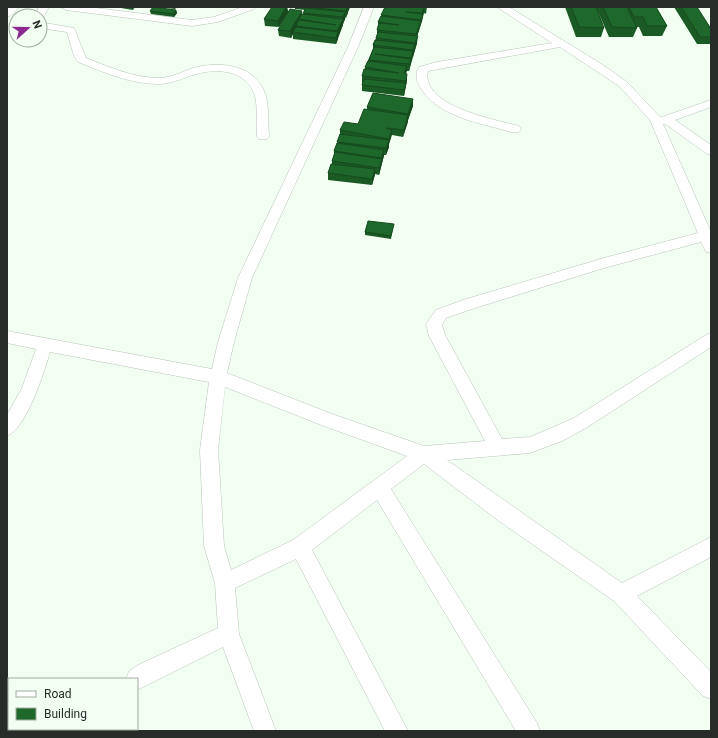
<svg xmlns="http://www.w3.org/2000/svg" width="718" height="738" viewBox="0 0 718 738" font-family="Roboto,sans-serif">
<rect width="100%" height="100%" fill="#f2fef2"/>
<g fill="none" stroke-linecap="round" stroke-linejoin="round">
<g stroke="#b9c4b9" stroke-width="1">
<path id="minor" d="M9,7H20L10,16L7,17V9Z
M39,7H49L43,18L40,19V16H35Z
M61,7H88L192,20L214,17L243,7H256L254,9L218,22L192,26L66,10Z
M364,7H374L358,47L252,278L234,342L227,373L332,414L424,446L485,441L429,336L426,324L436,310L463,300L604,258L698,233L650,120L619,86L560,47L428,71C420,106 496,120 519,126L521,129L519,132H511C481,123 441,118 422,90C417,83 414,75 419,67L437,62L552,43L497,7H509L603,65L627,82L659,116L662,117L711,100V107L675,120L711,145V155L707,154L667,125L663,124L711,232V253L706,252L701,242L604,268L472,309L446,318L442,325L445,335L502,439L530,437L574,418L706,335L711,333V347L586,428L562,441L530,453L447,460L622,583L711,537V557L637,596L711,672V699L703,696L614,601L499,521L424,464L391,489L537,723L540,731H516L377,500L312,550L408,731H385L296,559L235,588L239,634L276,731H254L223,647L137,690V679H126L129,671L140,664L218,628L215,583L204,546L200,450L209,382L50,352C44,372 27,428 7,436V415L22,388L36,349L7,343V331L212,369L218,342L238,278L348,47ZM225,387L324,426L407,456L293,540L231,570L224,546L218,450Z
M40,21L45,23L74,28L86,58C109,67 134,78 159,78C172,78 185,70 197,67C224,61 257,66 266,96C269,109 268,123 269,136L267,139H259L257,136C256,123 258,109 255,96C247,70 218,68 196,74C183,78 171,84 158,84C130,84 103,72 78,62L74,56L67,32L40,28Z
M41,729H66L65,731H40Z"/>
</g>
<use href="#minor" fill="#fff" fill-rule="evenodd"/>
</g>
<path fill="#1b5925" d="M115,7H135L133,10Z
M158,7H177L175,9Z
M272,7H287L288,12L279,27L265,26L264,19Z
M295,7H350L343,24V25L338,36V39L336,44L293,39V34L291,38L279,36L278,30L303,14L305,10L295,9Z
M385,7H427L426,14L424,13L422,21L417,36V43L409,71H407L406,74L407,80L404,96L362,91V76L365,69V67L373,49V45L377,36V30L378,26V22L381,16Z
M565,7H596L604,28L601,37H576Z
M596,7H656L667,26L662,36H643L639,27H636L637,28L633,37H609Z
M674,7H697L711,29V44H697Z
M176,10L177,13L174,17L151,14L150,11Z
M413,99V106L408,120L403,137L392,135L389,144V147L386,155H384L379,175L375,174L372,185L328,180V173L332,164V161L334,156V151L340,135V130L358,124L367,110V107Z
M393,228L391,239L365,235V232Z"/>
<path fill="#16491e" d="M286,7H287L288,12L279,27L278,21Z
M347,7L348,13L346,18V11Z
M348,7H350L348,12Z
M424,8L422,21L416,40V34Z
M176,10L177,13L174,17L173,14Z
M302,11V17L299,19L300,22L296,26L297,27L293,32V34L291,38L290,31Z
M345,12V19L343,24V17Z
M343,19V25L336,44V38L338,33L337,31Z
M418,36L417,43L413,57V50Z
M413,51L412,58L409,71V64Z
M407,66L406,72L404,80V73Z
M407,74V80L404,96V90Z
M413,99V106L408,120V114Z
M408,115V122L403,137L404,130Z
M392,130L391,136L389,144V147L386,155V148Z
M384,150V156L379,175V168Z
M375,169V175L372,185V179Z"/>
<path fill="#1f682b" stroke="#16491e" d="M153,7L176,10L173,14L150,11Z
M272,7H286L278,21L264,19Z
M307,7H347L346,11Z
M385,7H419L424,8L422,13L406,12L423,14L421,20L381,15Z
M571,7H596L604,28L579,27Z
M603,7H627L637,28L612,27Z
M629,7H656L667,26H647L643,17H634Z
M681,7H697L711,29V37H700Z
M306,8L345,12L343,17L303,13Z
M290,9L302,11L290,31L278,30Z
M302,14L343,19L337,31L296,26L299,20L336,25L299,19Z
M381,16L421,21L416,34L377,30L379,23L399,25L378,22Z
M296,27L338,32L336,38L293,32Z
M378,32L418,36L415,43L376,38Z
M375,40L415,44L413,50L373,45Z
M374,47L413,51L411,58L375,54L411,59L409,64L369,60Z
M368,61L407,66L404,73L407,74L406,81L362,76L364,69L399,73L365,67Z
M364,79L406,83L404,90L362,85Z
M373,93L413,99L408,114L367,107Z
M364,109L408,115L404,130L386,128L392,130L389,139L340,130L344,122L358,124Z
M340,134L389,140L386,148L337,142Z
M337,143L384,150L381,158L334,151Z
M335,152L382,159L379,168L332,161Z
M331,164L375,169L372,179L328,173Z
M368,221L394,224L391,236L365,232Z"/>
<rect width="718" height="738" fill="none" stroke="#282c28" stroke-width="16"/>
<rect x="8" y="678" width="130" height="52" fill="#f2fef2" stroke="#a1aaa1"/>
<rect x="16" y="691" width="20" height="6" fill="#ffffff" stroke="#a1aaa1"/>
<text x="44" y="698" font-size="12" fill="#282c28">Road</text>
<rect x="16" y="708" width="20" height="12" fill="#1f682b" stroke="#a1aaa1"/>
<text x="44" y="718" font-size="12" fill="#282c28">Building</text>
<g transform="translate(28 28) rotate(69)"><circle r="19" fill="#f2fef2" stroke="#a1aaa1"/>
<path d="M0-3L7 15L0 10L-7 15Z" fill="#8d2a92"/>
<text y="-6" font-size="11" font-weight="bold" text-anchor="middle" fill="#282c28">N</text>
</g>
</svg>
